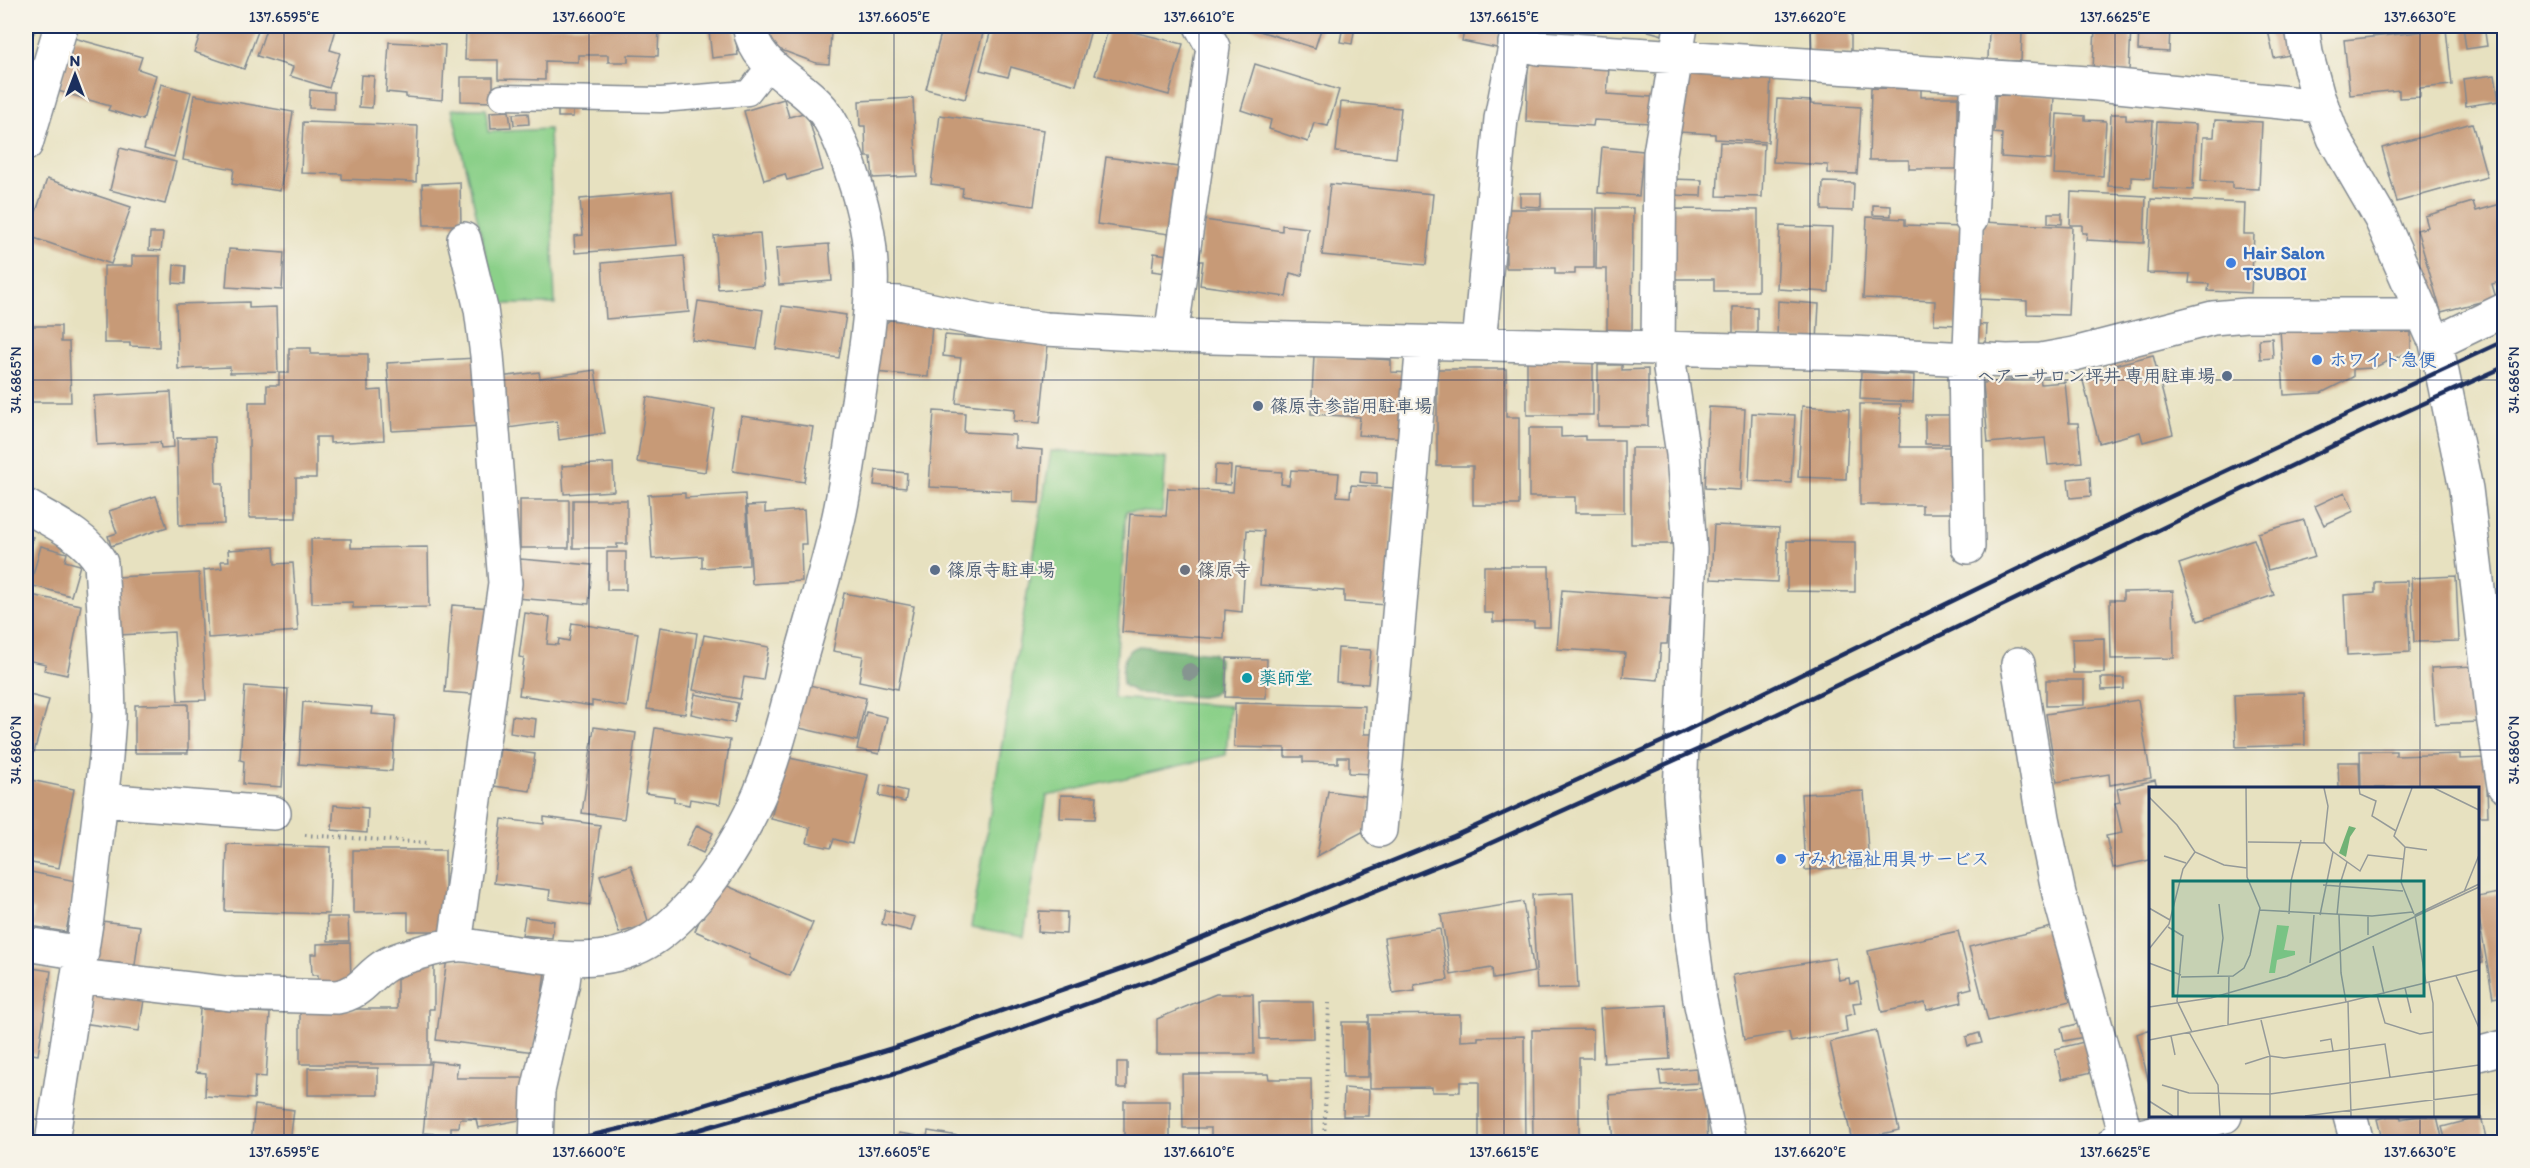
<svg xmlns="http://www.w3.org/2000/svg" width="2530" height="1168" viewBox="0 0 2530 1168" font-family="Itim,'Klee One',sans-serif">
<rect width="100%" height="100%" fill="#f7f3e8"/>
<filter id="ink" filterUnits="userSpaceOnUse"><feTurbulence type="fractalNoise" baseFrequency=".0167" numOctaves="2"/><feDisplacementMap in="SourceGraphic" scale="12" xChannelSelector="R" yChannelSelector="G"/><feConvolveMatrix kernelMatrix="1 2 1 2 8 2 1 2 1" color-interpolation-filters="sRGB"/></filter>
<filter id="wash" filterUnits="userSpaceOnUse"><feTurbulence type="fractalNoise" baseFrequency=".008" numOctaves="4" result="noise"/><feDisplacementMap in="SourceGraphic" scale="24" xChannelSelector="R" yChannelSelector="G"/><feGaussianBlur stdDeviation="1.35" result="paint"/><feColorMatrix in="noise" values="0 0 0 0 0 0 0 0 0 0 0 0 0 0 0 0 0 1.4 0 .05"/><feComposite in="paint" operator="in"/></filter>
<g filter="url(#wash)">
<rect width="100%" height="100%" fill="#e7e1c0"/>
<path fill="#8bd089" stroke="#538074" stroke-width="1.5" d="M452,109H486L488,132L549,129L555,304H497Z
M1051,451L1166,458L1162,513L1126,511L1114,698L1230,706L1226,755L1047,796L1024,936L971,927Z"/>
<path fill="#70b275" stroke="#46706a" stroke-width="1.5" d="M1139,646L1213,653L1219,659L1217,689L1211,695L1201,697L1137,693L1123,685C1121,669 1122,651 1139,646Z"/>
<g id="blocks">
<path fill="#c79a77" d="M26,26H36L26,58Z
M203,26H260L244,69L194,52Z
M267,26H337L330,50L340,53L329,88L290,76L293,67L257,56Z
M466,26H659L658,56L628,55V62H608V55H578V62L545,61V80L498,79V60H465Z
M767,26H813V31L831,32L829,64L816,63L765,44Z
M943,26H985L965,99L926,89Z
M992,26H1092L1076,85L1011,67L1008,77L980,70Z
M1109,26L1183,44L1169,95L1095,75Z
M1243,26H1322L1315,48Z
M1343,26H1355L1352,44L1340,42Z
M1465,26H1501L1497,48L1462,41Z
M1642,26H1666L1663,35L1641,29Z
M1811,26H1851V52H1812Z
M2095,26H2131L2129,72L2093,71Z
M2139,26H2170L2169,52L2138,50Z
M2267,26H2294L2300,53L2274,58Z
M2463,26H2484L2487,46L2466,49Z
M734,28L738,55L712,58L709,31Z
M2446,29L2452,85L2420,88V97L2399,98V90L2350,95L2344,40Z
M1989,30L2022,32L2021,61L1988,60Z
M74,38L142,57L138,69L156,75L143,120L108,110L110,106L58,91Z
M389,42L445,45L442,100L406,97V94L386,92Z
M1528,63L1609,67L1607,94L1652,97L1651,123L1594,120L1593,126L1526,122Z
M1255,64L1339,90L1328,126L1314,123L1308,142L1269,129L1271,120L1241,110Z
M1681,69L1771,73L1768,142L1715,139V134L1678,132Z
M361,75L374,76L372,108L359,107Z
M2495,75L2499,101L2466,106L2463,79Z
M461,77H493V102L461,101Z
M161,84L191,92L174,157L144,149Z
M1871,88L1921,89V97H1958V169H1909V160H1869Z
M310,90L334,92V109L309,108Z
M1996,93L2054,96L2051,160L2001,157L2002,134L1994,133Z
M194,95L293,112L280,191L232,184L234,169L183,160Z
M913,98L917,176L873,178L871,157H866L865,126H860L859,101Z
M784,99L789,117L807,112L823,170L787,180L785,174L764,180L744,111Z
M1777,99L1811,101V104L1861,107L1857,174L1828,173V165L1773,162Z
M1341,102L1401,108L1396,158L1336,152Z
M558,103L573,104V117H558Z
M509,111L511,127L491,128L490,112Z
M528,113L529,124L514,125L513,114Z
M2057,114L2085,116V120L2106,121L2103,176L2054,174Z
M2111,114H2126V120L2153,121L2150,178L2131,177V187L2108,186Z
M940,115L1044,130L1034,206L962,196L963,188L931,184Z
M2215,120L2262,122L2259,189L2232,188V182L2201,181L2203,137H2214Z
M303,122L418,126L416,182L342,179V174L301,173Z
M2157,122L2196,124L2193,190L2153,188Z
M2472,123L2487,177L2397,202L2382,148Z
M1720,142L1764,144L1762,197L1717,196Z
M1602,147L1643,151L1639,196L1598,193Z
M120,148L176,162L165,204L110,190Z
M1106,157L1178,167L1169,234L1097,224Z
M47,179L131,207L111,264L28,236Z
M1670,179L1702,180L1701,196L1670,195Z
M460,182L461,225H424L422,184Z
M1823,182L1854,183L1853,211L1822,210Z
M1330,184L1433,194L1426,265L1322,255Z
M672,191L677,245L575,253L574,236L583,235L580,199Z
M2071,192L2146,196L2144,243L2086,240L2087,233H2082V225H2070Z
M1520,193H1541V207L1520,206Z
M2151,199L2245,203L2244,234H2254L2251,293L2208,291L2209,284L2189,283L2190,274L2147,273Z
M2473,202L2476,211L2504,203V281L2492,284L2496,298L2441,312L2417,230L2428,227L2425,216Z
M1873,205L1891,206V216L1873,215Z
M1597,208H1633L1632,332H1607V269H1596Z
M1506,209H1594V268H1575V274H1555V268H1506Z
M1670,209L1758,210V291H1714V279H1670Z
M2048,213H2062V224L2048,223Z
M1867,217L1905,219V225L1962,227L1957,325L1934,324L1935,301L1863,298Z
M1204,220L1282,231V225L1308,228L1302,276L1290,273L1286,297L1200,285L1203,261H1199Z
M1983,222L2072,227L2068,315L2027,314V301L1979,299Z
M1780,226L1832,228L1829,292L1777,289Z
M150,233H163L161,251L149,250Z
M760,233L764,285L718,289L714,236Z
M829,244L832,281L779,285L776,248Z
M229,249L284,253L282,290L226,287Z
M1154,253L1168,255L1166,273L1152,271Z
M132,256H160L159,347L130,346V343H104V266H132Z
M684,256L689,312L606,319L602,263Z
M174,265L186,266L185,284L173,283Z
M698,301L763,310L757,349L692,340Z
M1778,301L1819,304L1817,341L1777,339Z
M249,302V308L276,307L278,372L230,373V367L178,369L176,304Z
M782,306L846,315L839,358L776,349Z
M1733,307H1757V336H1733Z
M890,320L932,324L928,377L875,372L879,329Z
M1974,324L1987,325L1986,343H1974Z
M26,326H61V342H69L71,402H26Z
M2411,327V351L2373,368L2353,369V377L2321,393L2284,395L2280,329Z
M945,335L1048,344L1040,423L1014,421L1015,409L956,403L961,358L943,356Z
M2272,338L2273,358L2260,359L2259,339Z
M289,348H311V354H368V391L381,390L384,440L330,443V437H316V478H296V518H249V402H267V385H279V373H289Z
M1314,355L1391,360V372L1411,373L1406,438L1358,435L1360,417L1311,414Z
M2153,355L2173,434L2143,442L2140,432L2099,443L2082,377L2109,371L2107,367Z
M476,358L480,426L392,431L387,363Z
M1527,360H1593V415H1527Z
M1598,365H1622V370L1648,369V426H1598Z
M1437,369H1506V417H1519V505H1473V466H1437Z
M595,370L605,433L559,440L557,421L508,428L500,377L539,372L540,378Z
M1861,372L1914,375L1913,402L1860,399Z
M2040,377L2041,384L2065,382L2069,423H2078L2082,462L2048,465L2045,438L1988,443L1983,383Z
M171,392L174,447L161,448L160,442L97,445L94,396Z
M647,397L715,409L705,472L637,462Z
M1860,404H1901L1900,447H1954V513H1922V505H1860Z
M1802,406L1849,409L1846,479L1798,477Z
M1709,407L1745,409L1741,490L1705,488Z
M2501,410H2504V438H2503Z
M934,411L965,413L964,432L1015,435V448L1042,450L1039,503L1012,502V491L929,487Z
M1752,413L1795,415L1791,483L1749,481Z
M1925,415H1951V444H1925Z
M741,416L813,427L804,482L733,471Z
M1529,428H1561V437L1585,436V440H1624V513H1575V497H1529Z
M215,437L216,483H223L224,524L179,525L177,438Z
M1631,448H1672V544H1631Z
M613,463L614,491L564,494L562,466Z
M1215,465L1231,466L1230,485L1214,484Z
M1235,469L1282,472L1281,484L1289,485L1291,470L1339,473L1337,496L1350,497L1351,485L1394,488L1387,605L1344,602V591L1260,585L1264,531L1247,530L1242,612L1225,610L1224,639L1122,632L1130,514L1166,516L1168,488L1233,492Z
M876,470L907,473L906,488L874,485Z
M1361,471L1377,472V484L1360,482Z
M2090,477L2091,496L2070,498L2068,479Z
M2345,492L2354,511L2324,525L2315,506Z
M685,493V498L745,494L749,565L702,568V556L652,559L648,495Z
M156,496L167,527L111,546L108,536L117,533L109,511Z
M520,500H569V548H520Z
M573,500H627V544H617V548H573Z
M765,505V513L804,510L806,544H801L802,581L752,584L747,506Z
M2304,520L2315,557L2268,570L2258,533Z
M1714,525L1779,528L1777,582L1711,579Z
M26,535L33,537L26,561Z
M311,539H351V548L428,547L429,607L353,608V602L312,603Z
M2254,539L2274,595L2198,621L2179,564Z
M1787,541L1855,542V592L1787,591Z
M41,546L67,553L65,561L80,565L71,596L30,585Z
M274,547L275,564L293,563L298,631L208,638L204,570L222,568L221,561H229L228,550Z
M607,552H626V590H607Z
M520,559L592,565L589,604L516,598Z
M1484,566H1549L1550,627H1534V622H1493V613H1484Z
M199,573L206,700L178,701L174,632L119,635L116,577Z
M2456,576L2459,641L2414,642L2411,578Z
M2407,581L2410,652L2347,655L2344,595L2375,593V582Z
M1562,590L1671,598L1667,644H1661L1658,680L1623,677L1625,653L1557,649Z
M2173,591L2174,658L2111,659L2110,600H2123V592Z
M844,593L914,606L898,689L859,681L863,656L833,651Z
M26,594L81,605L67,675L44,670L46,664L26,660Z
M452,605L491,608L484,695L445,692Z
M525,613L550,617L547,644L558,645L559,639L569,641L572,623L638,633L627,707L592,701V706L519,695L524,658L519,657Z
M660,627L697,633L685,714L647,709Z
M704,635L769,647L763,680L744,677L740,699L693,690Z
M2104,638V673H2073L2072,639Z
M1338,648L1371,650L1368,684L1336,682Z
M1227,658L1267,659L1266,698L1225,697Z
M2475,666L2477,722L2435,724L2431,668Z
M2101,678H2124V689L2102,690Z
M2046,680H2084V705L2046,706Z
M805,684L866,698L857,741L795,727Z
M245,686L288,689L282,787L243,784L244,761L240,760Z
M2304,693L2305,745L2236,747L2234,695Z
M26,694L49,700L34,752L26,750Z
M695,694L738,703L734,723L691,714Z
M2138,700L2151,778L2110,785L2109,774L2057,782L2046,714Z
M303,702L373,707L372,714L396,716L392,771L299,764Z
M1235,703L1365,706L1364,734H1377L1376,774L1349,773V757H1338V763L1303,762V757H1285V748L1234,747Z
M188,704V753H135V705Z
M866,712L887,717L879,754L857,749Z
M512,716L536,719L534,737L510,733Z
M594,727L636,733L624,819L582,813Z
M655,728L730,740L720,804L690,799L689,805L674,802V797L645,793Z
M500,749L535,754L530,791L494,786Z
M2360,751H2396V756L2460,754V759L2486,758L2488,816H2478V788H2361Z
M785,757L868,775L852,844L834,839L831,848L807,843L810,828L771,819Z
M2338,762H2359L2360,788H2339Z
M26,779L74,789L59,868L26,862Z
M2155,780L2157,788H2150V860L2113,868L2106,836L2122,833L2115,803L2120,802L2117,789Z
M881,785L907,791L905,802L879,796Z
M1328,791L1372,797L1366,830L1317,856Z
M1864,791L1869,866L1805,870L1801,794Z
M1061,795L1097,796L1095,819L1060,818Z
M334,805L368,808L367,833L332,830Z
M544,817L600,825L590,905L549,899L550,890L494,883L502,819L544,824Z
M697,825L713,833L703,853L686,845Z
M227,844L331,847L329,914L225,911Z
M353,850H445V931H408V912L353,913Z
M631,865L649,924L619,933L600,875Z
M26,871L76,881L66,932L31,926L34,910L26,908Z
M716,881L813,923L790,976L749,958L750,955L695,931Z
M2504,892V996L2493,998L2478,912V897Z
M1573,893L1578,988L1537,989L1532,895Z
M1523,902L1534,972L1493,979L1492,968L1451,975L1441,915Z
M885,910L915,917L911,931L882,924Z
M1039,911L1067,912L1066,934L1038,932Z
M327,917H348L349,941H328Z
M525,917L554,921L552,938L522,935Z
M102,921L140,926L135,965L97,961Z
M2052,927L2070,1001L1988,1021L1969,947Z
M1440,929L1448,980L1414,985L1415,991L1393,994L1384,938Z
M1958,931L1972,988L1960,991L1962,1002L1927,1010L1925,1003L1882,1012L1868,951Z
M2478,937L2483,963L2478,964Z
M350,943L351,984L318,985V975H312L311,954H317V944Z
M447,958L545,971L535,1052L436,1040Z
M1835,958L1839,980L1849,978L1850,984L1858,982L1862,1002L1853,1003L1855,1014L1845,1016L1847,1032L1791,1042L1789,1032L1744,1040L1733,975Z
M434,961V1009H429V1064H300V1009H397V971Z
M26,967L51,971L38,1055L26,1053Z
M87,992L144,1000L139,1031L82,1023Z
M1216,994H1253L1254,1054H1157V1019Z
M1259,1002H1313L1314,1038L1260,1039Z
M1666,1005L1670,1059L1604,1063L1600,1009Z
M200,1009L270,1013L266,1077L255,1076L254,1099L205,1096L206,1073L196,1072Z
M1460,1014V1041L1478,1040V1037L1524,1036L1525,1142H1479V1082H1460V1092H1432V1087L1370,1088L1369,1015Z
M1342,1022H1368V1077H1343Z
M2081,1023L2084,1037L2064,1041L2061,1028Z
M1593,1029V1058H1579V1142H1533L1532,1030Z
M2150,1029V1087L2137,1034Z
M1876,1031L1899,1130L1852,1141L1830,1042Z
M1979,1033L1982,1043L1968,1046L1966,1037Z
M2088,1041L2096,1071L2062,1079L2055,1049Z
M431,1061L458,1064L456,1078H525V1119L478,1128L476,1119H460L459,1127H451V1135L423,1133Z
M1117,1062H1127V1088H1117Z
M308,1068H378V1095H308Z
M1696,1068L1697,1083L1661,1085L1659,1071Z
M1182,1074H1268L1269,1079H1311L1312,1142H1211V1128H1183Z
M1344,1088L1369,1090L1368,1116H1343Z
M1705,1088L1708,1142H1613L1609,1095Z
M1124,1101H1170V1142H1124Z
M255,1105L294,1110L290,1142H251Z
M2389,1116H2400L2401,1119L2418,1116H2437L2443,1142H2383L2377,1119Z
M2481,1117L2487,1142H2446L2442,1127Z
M928,1131L976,1139V1142H897L899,1133L927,1137Z"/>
</g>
</g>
<g filter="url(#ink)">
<use href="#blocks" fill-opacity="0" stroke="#81888f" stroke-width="1.5"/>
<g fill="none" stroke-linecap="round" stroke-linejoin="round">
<g stroke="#81888f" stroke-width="27">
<path id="service" d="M502,97L661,100L748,93L770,65
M1965,359L1971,219"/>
</g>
<g stroke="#81888f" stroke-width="36">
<path id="minor" d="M2302,26L2306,53L2318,97L2334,138L2381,219L2432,335
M1515,43L1538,48L2087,83L2322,106
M26,144L61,26
M1971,219L1978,77
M871,301L899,303L989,322L1046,329L1173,336L1853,353L2007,361L2041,360L2074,354L2213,318L2247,315H2424
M2504,310L2436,343L2466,489L2494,723L2504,786
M1173,336V322L1213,47L1201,26
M1479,343L1501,119L1519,26
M1658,349L1660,153L1681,26
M1670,349V369L1683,454L1690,550L1680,794L1691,932L1700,1000L1730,1142
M1965,359L1968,547
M26,506C51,521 86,536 101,563L108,679L109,717L106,757L87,917L52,1142
M2018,664L2043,818L2059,894L2127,1139
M100,800L274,813
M1380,830L1423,343
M26,944L82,953
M455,944L505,583L487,355L481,309L464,239
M78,976L232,994L337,997C363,992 366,977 386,965C397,958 444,945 457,945C468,944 480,948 490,949C542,956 600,970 648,942C696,913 739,843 760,793C777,751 787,707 799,664C812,617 827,569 838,521C847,482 851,441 858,402C866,346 877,290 868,235C863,203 842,133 822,109C796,78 757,69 749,26
M2350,1116L2357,1142
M536,1142L538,1091L563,982L566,959"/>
</g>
<g stroke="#81888f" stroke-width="36">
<path id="secondary" d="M2478,1054L2504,1047
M2114,1142L2225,1116"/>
</g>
<path stroke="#81888f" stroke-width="4" stroke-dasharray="1.5 4.5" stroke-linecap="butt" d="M305,835L429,843
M1324,1142L1329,1003"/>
<use href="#service" stroke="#fff" stroke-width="24"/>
<use href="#minor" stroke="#fff" stroke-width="33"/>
<use href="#secondary" stroke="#fff" stroke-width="33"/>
<path stroke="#1b2f5e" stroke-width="4.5" d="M563,1142L641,1124L903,1045L1153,958L1454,836L1683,732L2067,545L2504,341
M656,1142L902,1071L1158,978L1462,856L1777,714L2374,426L2504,367"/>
</g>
<circle fill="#869590" cx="1190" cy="672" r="9"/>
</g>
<path fill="none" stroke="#1b2f5e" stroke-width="1.5" stroke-opacity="0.45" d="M284,26V1142M589,26V1142M894,26V1142M1199,26V1142M1504,26V1142M1810,26V1142M2115,26V1142M2420,26V788M26,380H2504M26,750H2504M2420,1116V1142M26,1119H2504"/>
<g fill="#3f7fe0" stroke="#f7f3e8" stroke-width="2">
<circle cx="2231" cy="263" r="6"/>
<circle cx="2317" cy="360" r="6"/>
<circle cx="1781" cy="859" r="6"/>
</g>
<g fill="#5c6f8a" stroke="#f7f3e8" stroke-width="2">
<circle cx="2227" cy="376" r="6"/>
<circle cx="1258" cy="406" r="6"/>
<circle cx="935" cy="570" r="6"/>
</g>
<circle fill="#6b7280" stroke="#f7f3e8" stroke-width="2" cx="1185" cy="570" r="6"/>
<circle fill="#0f9aa8" stroke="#f7f3e8" stroke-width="2" cx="1247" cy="678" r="6"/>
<g text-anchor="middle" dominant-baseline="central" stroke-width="4.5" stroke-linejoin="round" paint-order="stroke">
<g font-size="18" font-weight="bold" fill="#366cbe" stroke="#f7f3e8" text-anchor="start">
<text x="2243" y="253">Hair Salon<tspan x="2243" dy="21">TSUBOI</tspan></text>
<text x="2329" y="360">ホワイト急便</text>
<text x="1793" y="859">すみれ福祉用具サービス</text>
</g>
<g font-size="18" font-weight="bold" fill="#4e5e75" stroke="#f7f3e8" text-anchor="start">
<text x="2215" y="376" text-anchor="end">ヘアーサロン坪井 専用駐車場</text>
<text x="1270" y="406">篠原寺参詣用駐車場</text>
<text x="947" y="570">篠原寺駐車場</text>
</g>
<g font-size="18" font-weight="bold" fill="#5b616d" stroke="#f7f3e8" text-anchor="start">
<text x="1197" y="570">篠原寺</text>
</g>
<g font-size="18" font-weight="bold" fill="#0d838f" stroke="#f7f3e8" text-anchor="start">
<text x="1259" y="678">薬師堂</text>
</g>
</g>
<g transform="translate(2149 787)">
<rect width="330" height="330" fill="#e7e1c0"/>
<path d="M128,138L140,139L135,163L146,164V168L128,173L126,186H120Z" fill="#8bd089"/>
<path d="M200,39L207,41L201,50L197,70L190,66Z" fill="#70b275"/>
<path fill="none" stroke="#959a99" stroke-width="1.5" d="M175,1L179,19L175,55L183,64L211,84L219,68L254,72M210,1L211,7L227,14L223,29L247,44M263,1L245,49L256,60L252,95L265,127M285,1L330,23M0,10L28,38L46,65L75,78L98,81M99,55L176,56M256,60L278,63M15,69L37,76M174,98L254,104M315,105L330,68M0,121L21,133M110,123L223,129L264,125M140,127L142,94L152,53M171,128L184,65M188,128L191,97L198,75M190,128L192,186L197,215M219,129V148M19,140L34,149L28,214L43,245M224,159L235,207M0,162L20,137L34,82L46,65M0,176L32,188M161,176L165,128M69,187L74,151L70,117M307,189L330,241M32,190L84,189L95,181L101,168L111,121L98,90L97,1M277,196L266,128L330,97M280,196L284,216L285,329M256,201L262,226M228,208L236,236L271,247L284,245M199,215L202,329M0,220L62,211L138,189L330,100M112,233L121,269V329M79,238L80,189M40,245L69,298L71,329M22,249L26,268M0,253L197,215L330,183M171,254L182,252L184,264M96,277L121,269L135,271L236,257L241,290M13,298L40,306L121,307L330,278M0,314L24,329M29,329V303M156,329L330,307"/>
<path fill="#0f766e" fill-opacity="0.15" stroke="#0f766e" stroke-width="3" d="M24,94H275V209H24Z"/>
<rect width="330" height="330" fill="none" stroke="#1b2f5e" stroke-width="3"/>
</g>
<rect width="2530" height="1168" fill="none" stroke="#f7f3e8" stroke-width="66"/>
<g transform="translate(75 75)" stroke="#f7f3e8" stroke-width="4.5" paint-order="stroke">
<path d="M0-4.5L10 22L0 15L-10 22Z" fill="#1b2f5e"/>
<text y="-9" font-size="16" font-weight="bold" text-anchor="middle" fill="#1b2f5e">N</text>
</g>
<rect x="33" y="33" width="2464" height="1102" fill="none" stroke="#1b2f5e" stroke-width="2"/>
<g font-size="15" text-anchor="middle" fill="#1b2f5e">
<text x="284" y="22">137.6595°E</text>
<text x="589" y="22">137.6600°E</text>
<text x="894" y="22">137.6605°E</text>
<text x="1199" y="22">137.6610°E</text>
<text x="1504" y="22">137.6615°E</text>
<text x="1810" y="22">137.6620°E</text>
<text x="2115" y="22">137.6625°E</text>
<text x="2420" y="22">137.6630°E</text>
<text transform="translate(16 380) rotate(-90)" y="5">34.6865°N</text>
<text transform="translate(2514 380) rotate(-90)" y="5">34.6865°N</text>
<text transform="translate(16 750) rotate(-90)" y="5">34.6860°N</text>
<text transform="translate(2514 750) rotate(-90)" y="5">34.6860°N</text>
<text x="284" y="1157">137.6595°E</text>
<text x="589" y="1157">137.6600°E</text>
<text x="894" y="1157">137.6605°E</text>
<text x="1199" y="1157">137.6610°E</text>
<text x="1504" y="1157">137.6615°E</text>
<text x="1810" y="1157">137.6620°E</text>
<text x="2115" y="1157">137.6625°E</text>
<text x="2420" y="1157">137.6630°E</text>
</g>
</svg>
